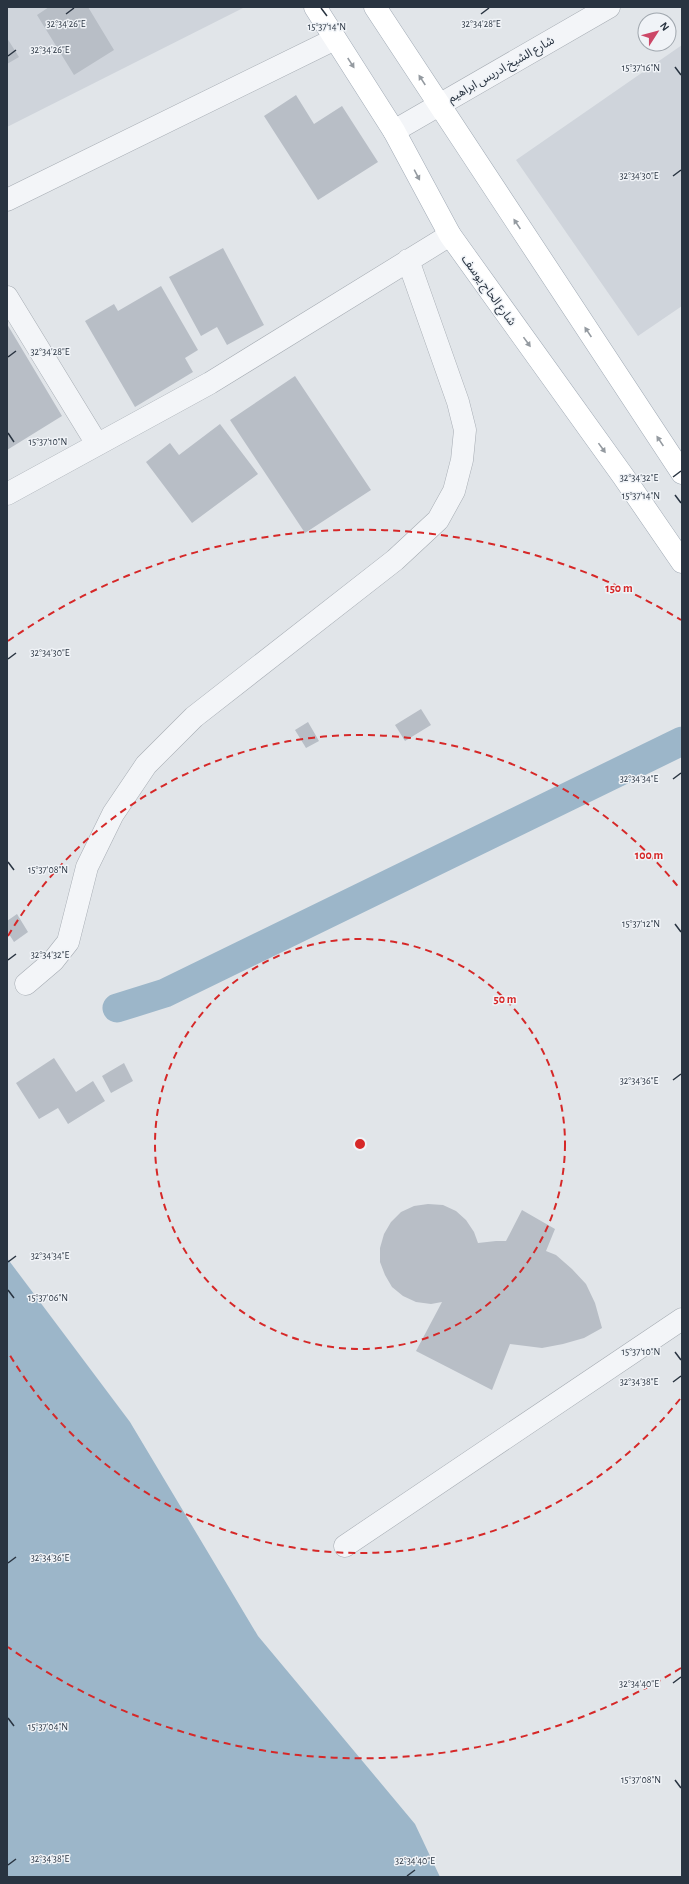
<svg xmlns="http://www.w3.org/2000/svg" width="689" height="1884" viewBox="0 0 689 1884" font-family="'Alegreya Sans','Noto Sans Arabic',sans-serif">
<rect width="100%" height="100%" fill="#e1e5e9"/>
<path fill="#cfd4db" d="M7,7H245L7,127Z
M682,45V306L638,336L516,160Z"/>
<path fill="#9cb6c9" d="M7,1258L130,1422L258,1636L415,1824L440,1877H7Z"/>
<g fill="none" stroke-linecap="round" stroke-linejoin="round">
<path stroke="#9cb6c9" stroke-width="29" d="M117,1008L165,993L682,741"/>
</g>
<path fill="#b8bec6" d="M49,7H88L114,50L74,75L37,15Z
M7,38L19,57L7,64Z
M296,95L314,124L342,106L378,162L318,200L264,116Z
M223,248L264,325L227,345L217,327L201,336L169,277Z
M161,286L198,350L185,358L193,372L135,407L85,321L114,304L118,311Z
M7,324L62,416L7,450Z
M295,376L371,490L305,533L230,420Z
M220,424L258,474L192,523L146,462L170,443L179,455Z
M421,709L431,725L405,741L395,725Z
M308,722L319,741L306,748L295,730Z
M17,914L28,932L14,942L7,931V921Z
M54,1058L76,1092L93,1081L105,1101L68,1124L58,1108L39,1119L16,1083Z
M124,1063L133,1081L111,1093L102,1076Z
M428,1204L443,1205L456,1211L466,1220L474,1232L478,1243L496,1241H506L522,1210L555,1229L546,1251L556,1255L572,1269L586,1284L595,1303L602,1328L584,1338L563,1344L542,1348L510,1344L492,1390L416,1351L442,1302L431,1304L416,1302L403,1296L392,1287L385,1275L380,1262V1248L384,1234L391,1222L401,1212L414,1206Z"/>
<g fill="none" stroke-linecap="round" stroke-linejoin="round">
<g stroke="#a6acb3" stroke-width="23">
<path id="minor" d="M394,131L609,7
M7,200L335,39
M7,297L97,444
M7,494L210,383L450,235
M26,984L53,961L68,942L87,867L113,814L146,765L194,717L395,560L438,520L454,491L462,460L465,430L458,402L408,260
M345,1546L682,1319"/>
</g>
<g stroke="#a0aab5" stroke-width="23">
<path id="major" d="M315,7L394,131L450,235L623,476L682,562
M375,7L682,473"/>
</g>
<use href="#minor" stroke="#f3f5f8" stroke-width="22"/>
<use href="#major" stroke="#fff" stroke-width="22"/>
</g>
<defs><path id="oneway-solid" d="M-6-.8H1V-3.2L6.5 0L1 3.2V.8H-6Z"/></defs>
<g fill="#949aa0">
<use href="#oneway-solid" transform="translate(351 63) rotate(57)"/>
<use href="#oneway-solid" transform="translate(422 80) rotate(-123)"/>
<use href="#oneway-solid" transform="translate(417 175) rotate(62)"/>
<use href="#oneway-solid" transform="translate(517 224) rotate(-124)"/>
<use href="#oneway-solid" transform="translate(588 332) rotate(-124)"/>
<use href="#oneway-solid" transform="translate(527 342) rotate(54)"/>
<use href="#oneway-solid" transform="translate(660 441) rotate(-124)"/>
<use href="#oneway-solid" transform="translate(602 448) rotate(54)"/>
</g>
<path fill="none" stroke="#293441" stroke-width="1.5" d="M321,8L327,16M66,14L74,8M481,14L489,8M8,56L16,50M675,67L681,75M673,176L681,170M8,357L16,351M8,433L14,442M673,477L681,471M675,495L681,503M8,659L16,653M673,779L681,773M8,862L14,870M675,924L681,932M8,960L16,954M673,1080L681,1074M8,1262L16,1256M8,1290L14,1298M675,1352L681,1360M673,1382L681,1376M8,1563L16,1557M673,1683L681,1677M8,1718L14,1726M675,1780L681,1788M8,1865L16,1859M407,1876L415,1870"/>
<g fill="none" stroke="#d62828" stroke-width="2" stroke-dasharray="7 5">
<circle cx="360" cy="1144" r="205"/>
<path d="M680 1399A409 409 0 0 1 8 1352M8 936A409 409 0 0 1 680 889"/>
<path d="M681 1668A614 614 0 0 1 8 1647M8 641A614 614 0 0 1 681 620"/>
</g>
<g text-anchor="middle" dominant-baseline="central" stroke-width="3" stroke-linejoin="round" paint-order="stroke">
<g font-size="12" fill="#293441" stroke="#f0f3f7">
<text transform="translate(501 69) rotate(-30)">شارع الشيخ ادريس ابراهيم</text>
<text transform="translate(489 290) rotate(54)">شارع الحاج يوسف</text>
</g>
</g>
<g font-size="10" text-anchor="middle" fill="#293441" stroke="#f0f3f7" stroke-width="3" stroke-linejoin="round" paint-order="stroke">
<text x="66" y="27">32°34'26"E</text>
<text x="481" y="27">32°34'28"E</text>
<text x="327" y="30">15°37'14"N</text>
<text x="50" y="53">32°34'26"E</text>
<text x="641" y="71">15°37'16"N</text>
<text x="639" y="179">32°34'30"E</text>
<text x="50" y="355">32°34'28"E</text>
<text x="48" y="445">15°37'10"N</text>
<text x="639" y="481">32°34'32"E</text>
<text x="641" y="499">15°37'14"N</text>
<text x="50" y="656">32°34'30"E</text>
<text x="639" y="782">32°34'34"E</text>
<text x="48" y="873">15°37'08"N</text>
<text x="641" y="927">15°37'12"N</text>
<text x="50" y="958">32°34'32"E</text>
<text x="639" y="1084">32°34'36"E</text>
<text x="50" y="1259">32°34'34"E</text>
<text x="48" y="1301">15°37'06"N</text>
<text x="641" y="1355">15°37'10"N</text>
<text x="639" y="1385">32°34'38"E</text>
<text x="50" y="1561">32°34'36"E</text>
<text x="639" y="1687">32°34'40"E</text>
<text x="48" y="1730">15°37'04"N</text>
<text x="641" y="1783">15°37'08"N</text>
<text x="50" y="1862">32°34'38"E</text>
<text x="415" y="1864">32°34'40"E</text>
</g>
<circle cx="360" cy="1144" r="6" fill="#d62828" stroke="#f0f3f7" stroke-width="2"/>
<g font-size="12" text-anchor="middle" font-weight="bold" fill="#d62828" stroke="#f0f3f7" stroke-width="3" stroke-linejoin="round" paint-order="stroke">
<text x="619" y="592">150 m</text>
<text x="649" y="859">100 m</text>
<text x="505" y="1003">50 m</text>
</g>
<rect width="689" height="1884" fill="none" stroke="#293441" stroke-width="16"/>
<g transform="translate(657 32) rotate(54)"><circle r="19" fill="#f0f3f7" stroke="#a0a7ae"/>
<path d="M0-3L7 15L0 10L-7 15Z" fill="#cc4767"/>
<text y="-6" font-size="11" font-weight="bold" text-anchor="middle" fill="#293441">N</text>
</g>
</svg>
